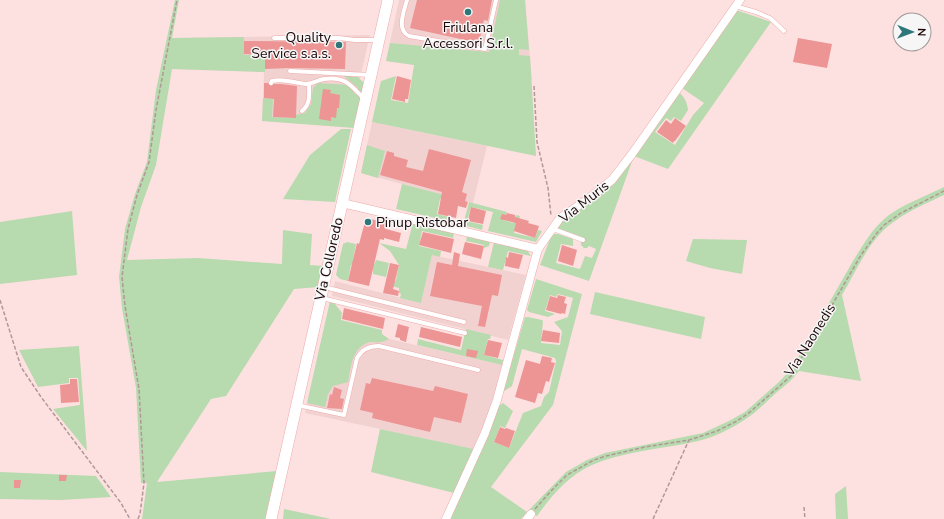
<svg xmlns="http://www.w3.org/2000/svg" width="944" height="519" viewBox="0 0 944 519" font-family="'Nunito Sans',sans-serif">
<rect width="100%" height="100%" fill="#fde1e0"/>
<path fill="#f2d2d1" d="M399,0H525L532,80L386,61Z
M370,35L349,127L262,121L264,72L172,69L178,38Z
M372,122L487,146L473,203L361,173Z
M432,255L526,275L508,340L332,296L335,281L421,303Z
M325,324L502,365L493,401L474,449L305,413Z"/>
<path fill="#b7daaf" d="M175,0H179L172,38L244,37V55H265V72L172,69L156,165L141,207L127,260L198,258L282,264L283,230L312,234L310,265L323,266L319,287L294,289L226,396L211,399L157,482L277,471L267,519H142L147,483H141L136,388L122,308L119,277L125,229L135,194L147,162L156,90Z
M500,0H525L529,50L519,49V55L530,56L536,156L372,122L381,81L396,76L391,100L408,103L414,65L386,61L390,43L489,52Z
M736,10L771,22L668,169L634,156L589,281L540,265L552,234H558L573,239V246L561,244L556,263L580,269L585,256L592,258L596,249L589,246L587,248H584L581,245V242H584L585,238L558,229L556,226L607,188L679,92C685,98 687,102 688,110L681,121L674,117L671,121L666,118L655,132L675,145L693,115L704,103L682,88Z
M344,76L358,77L364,83L354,128L262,121L263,98L273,99L272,117L296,118V115L305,113L311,104L313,88L318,83L348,85L356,95L358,88Z
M341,129H351L335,202L283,199L310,155Z
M367,145L385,151L378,178L361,173Z
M402,184L448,196L440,199L437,214L449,217L444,220L396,209Z
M944,187V195C927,203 910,210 895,221C870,237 857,270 842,295L861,381L799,371C792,380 785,386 777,392C768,400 760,409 750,416C732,429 711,439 689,443C657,449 622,452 592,465C568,476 552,495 537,516L527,512L521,519H449L488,436L499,406L503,403L513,411L505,428L500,426L494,442L509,448L523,413L541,406L544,397L549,392L556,361L555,358L522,349L512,386L503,392L525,317H528L542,320L543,321L541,343L560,345L562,331L554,322L568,317L573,298L558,294L556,297L550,295L545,311L555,314L548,317L529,312L527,310L536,279L582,294L553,405L491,487L527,512L566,472L587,460L605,453L703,433L729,421L745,412L780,381L792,368L853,261C863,245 873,227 889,215C906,203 926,196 944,187Z
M469,202L507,212L504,220L513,223L516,215L520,216L519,220H517L514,233L535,238L538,230L542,231L536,242L488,231L493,212L471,207L467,221L483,225L482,230L463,225Z
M72,211L77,275L0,284V222Z
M413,223L454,233L453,238L422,231L419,246L441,251L440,257L432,255L421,303L400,298L401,294L399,293V288L391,286L396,280L399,265L390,251L379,243L406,249Z
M467,236L490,241L489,246L484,248V245L466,241Z
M693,239L747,240L742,274L710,268L686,261Z
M347,242L356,244L353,260L374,265L376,260L389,263L386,277L373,274V269L351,265L348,281L340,279L336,275L343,244Z
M494,242L527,250L531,256L508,251L503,270L488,267Z
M595,292L705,317L701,339L590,314Z
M330,301L335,304L342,313L341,320L382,330V334L389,339C386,340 383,342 380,342C377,343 374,342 370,342C352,347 351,366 348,382L333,386L328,394L325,407L307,403Z
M466,329L491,335L490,339H488L484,355L503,360L502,365L417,345L418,339L461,350Z
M79,346L87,451L53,409L80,405L78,378H69V383L38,387L19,350Z
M380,429L474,449L454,493L371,472Z
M0,472L96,476L111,497L61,500L0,499Z
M846,486L848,519H836L835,494Z
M284,509L331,519H283Z"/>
<path fill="#ec9594" d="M417,0H492L488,21L484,20L479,43L410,28Z
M798,38L832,44L827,68L793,62Z
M244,41L346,42L345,69L290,68L265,69V55L244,54Z
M397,76L411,80L408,99H405V102L392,99Z
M264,83H268L271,86L274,84H281L297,86L296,118L273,117L274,99L264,98Z
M323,89L331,90L330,93L340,95L339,108H337L336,118L331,117V121L319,119Z
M675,118L686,126L675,141H674L673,143L657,132L666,120L671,124Z
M429,149L471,160L462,192L467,194L465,201L468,202L466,208L458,206L456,218L438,214L442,192L380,175L387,151L394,153V156L408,160L406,167L423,171Z
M471,207L486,211L483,224L468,221Z
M507,213L515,215V217L529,221L528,223L539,226L535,238L514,231L516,223L500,219L502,214L506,215Z
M366,218L388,223L386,229L401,233L399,242L384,238V240L380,239L369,286L348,281L357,243L359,244Z
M423,232L454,239L451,253L419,245Z
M465,242L484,246L481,259L462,254Z
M562,245L577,250L573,266L558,261Z
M454,252L460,254L458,266L502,275L498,296L492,295L485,327L478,326L482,306L430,296L437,262L452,265Z
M509,252L523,255L519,269L505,266L506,257L508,258Z
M390,263L399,265L393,289L399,291L398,296L383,293Z
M558,295L566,297L564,303L567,304L565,314L562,313L561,314L546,310L550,296L557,298Z
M344,308L385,318L383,329L342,319Z
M398,324L409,327L406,342L400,340V338L395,337Z
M421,327L462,337L460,347L419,337Z
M543,330L560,333L559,343L541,341Z
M488,340L502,343L498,358L484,355Z
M467,349L478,351L476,358L466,356Z
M542,356L552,358L551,362L555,363L549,382L546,381L542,394L538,393L535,403L515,397L526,360L540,364Z
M372,378L433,391L435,386L468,394L461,423L434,417L430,432L372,418L373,413L360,410L366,383L370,384Z
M70,379H77L79,402L61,403L60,385L70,384Z
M334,387L342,390L340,398L344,399L342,409L327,408L330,394L332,395Z
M500,427L505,429L506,428L515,431L509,448L494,442Z
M59,475H67L66,481H59Z
M14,480H21L20,488H14Z"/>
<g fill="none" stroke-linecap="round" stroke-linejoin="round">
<g stroke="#edaaa9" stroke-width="5">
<path id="service" d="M407,0C404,11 396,30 409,36L485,49L496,0
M735,6L756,12L770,18L784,31
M274,38H339L355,40H378
M290,71L370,75
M271,83L272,81C284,78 294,83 306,84C312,84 318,80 324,79C345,76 351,85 364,99
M302,111C311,103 309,95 309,84
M552,231L556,230L583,240
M324,287L464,322
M322,298L465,333
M297,405L344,415L357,358C362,349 369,346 379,346L478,370"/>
</g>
<g stroke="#edaaa9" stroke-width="9">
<path id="minor" d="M342,203L538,249
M446,519L485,433L497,400L538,249L560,218L588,199L612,180L632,154L740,0
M527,519L531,514"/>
</g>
<g stroke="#edaaa9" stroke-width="12">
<path id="secondary" d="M271,519L388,0"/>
</g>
<path stroke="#b19796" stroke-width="1.5" stroke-dasharray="4 2" stroke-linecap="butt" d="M534,86L537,142L548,188L551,216
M0,300L21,367L41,397L121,503L130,519
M804,507L805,519
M535,509L551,491L567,475L594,460L606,456L645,447L689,440L717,431L737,421L750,412L791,376L861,255L877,233L884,225L901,213L944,191
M138,519L140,514L144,483L139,389L125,306L122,277L128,229L137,195L149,162L156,110L177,0
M653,519L689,440"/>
<use href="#service" stroke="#fff" stroke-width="4"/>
<use href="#minor" stroke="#fff" stroke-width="8"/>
<use href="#secondary" stroke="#fff" stroke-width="11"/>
</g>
<g fill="#2d767a" stroke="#f6f6f6" stroke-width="1.5">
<circle cx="468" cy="12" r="4"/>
<circle cx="339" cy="45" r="4"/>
<circle cx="368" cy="222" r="4"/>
</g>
<g text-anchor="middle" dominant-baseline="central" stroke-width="3" stroke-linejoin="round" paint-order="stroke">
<g font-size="14" fill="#1c0607" stroke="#f6f6f6">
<text x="468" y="27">Friulana<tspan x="468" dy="16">Accessori S.r.l.</tspan></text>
<text x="331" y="37" text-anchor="end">Quality<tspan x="331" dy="16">Service s.a.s.</tspan></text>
<text x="376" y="222" text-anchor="start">Pinup Ristobar</text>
</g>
<g font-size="14" fill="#1c0607" stroke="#f6f6f6">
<text transform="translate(584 202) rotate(-38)">Via Muris</text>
<text transform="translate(329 259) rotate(-77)">Via Colloredo</text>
<text transform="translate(810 340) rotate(-58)">Via Naonedis</text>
</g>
</g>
<g transform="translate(912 32) rotate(91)"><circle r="19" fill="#f6f6f6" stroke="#9f9696"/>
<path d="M0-3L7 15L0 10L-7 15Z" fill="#2d767a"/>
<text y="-6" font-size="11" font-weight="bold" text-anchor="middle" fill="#1c0607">N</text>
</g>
</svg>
